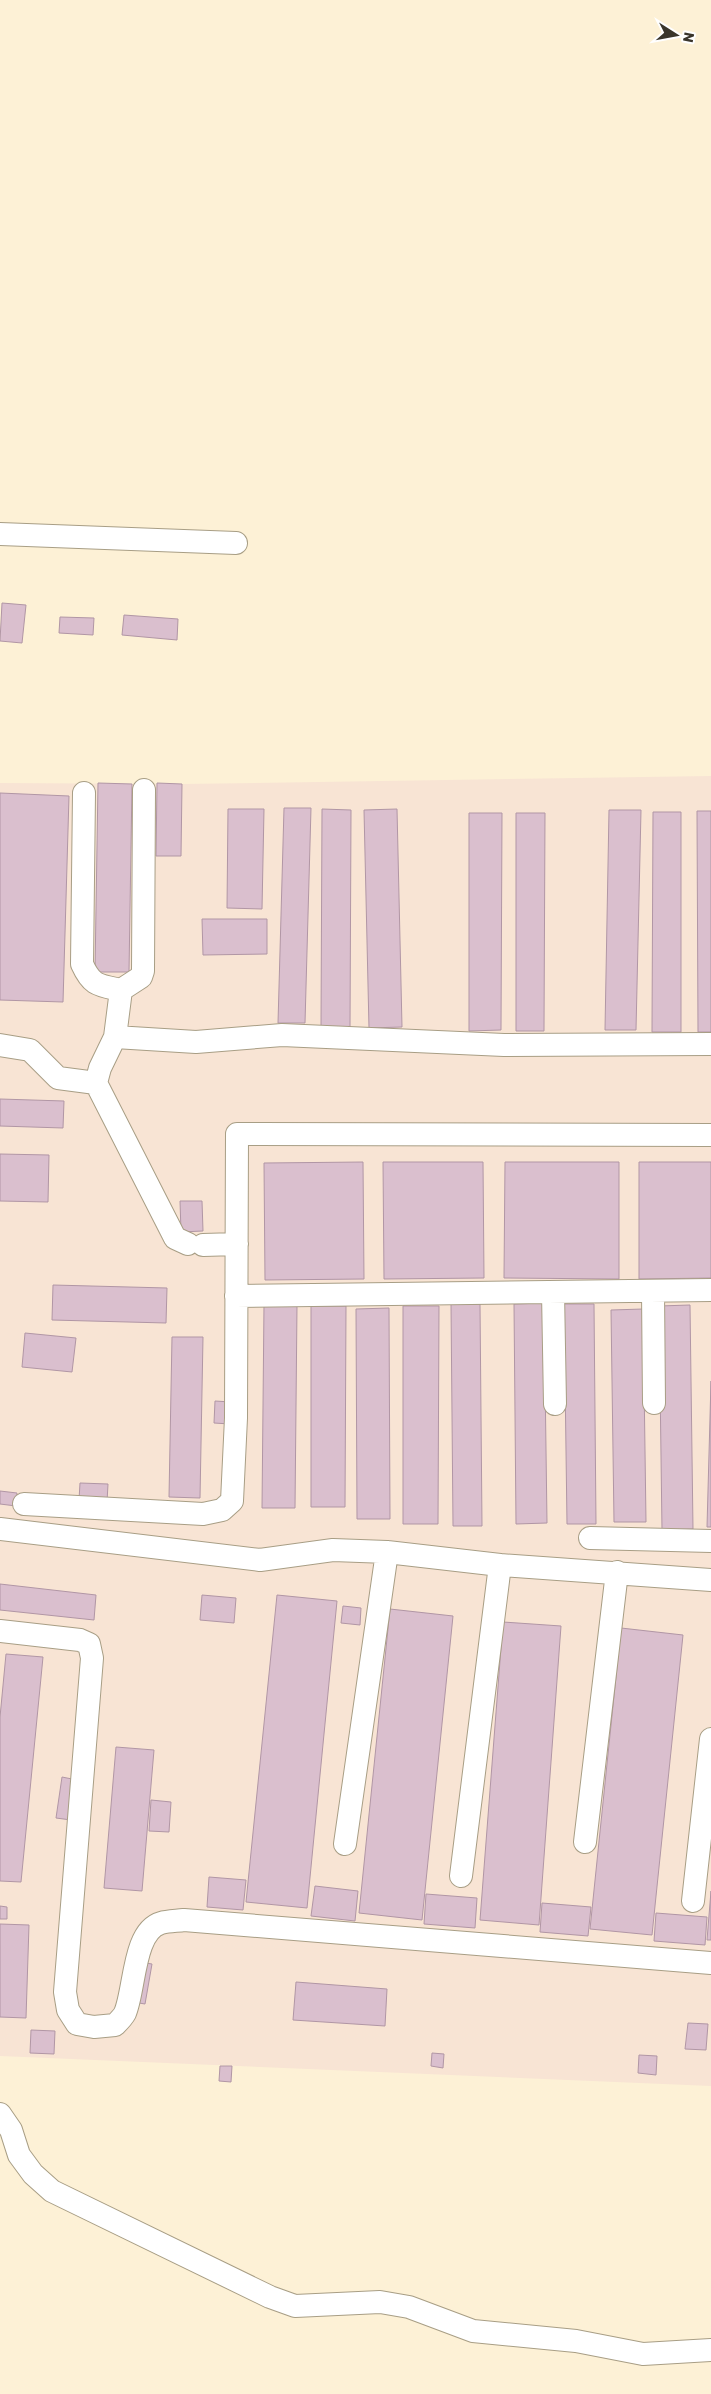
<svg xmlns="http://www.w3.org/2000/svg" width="711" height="2394" viewBox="0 0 711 2394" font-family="Rubik,sans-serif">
<rect width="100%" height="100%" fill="#fdf1d6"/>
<path fill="#f8e4d4" d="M711,776V2086L0,2056V783L182,784Z"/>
<path fill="#dabfce" stroke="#b196a5" d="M2,603L26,605L22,643L0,641Z
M124,615L178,619L177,640L122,635Z
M60,617L94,618L93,635L59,633Z
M98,783L132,784L129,972H95Z
M157,783L182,784L181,856H156Z
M0,793L69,796L63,1002L0,1000Z
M284,808H311L305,1023H278Z
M228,809H264L262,909L227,908Z
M322,809L351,810L350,1030L321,1029Z
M397,809L402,1027L369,1028L364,810Z
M609,810H641L636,1030H605Z
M697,811H711V1032H698Z
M653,812H681V1032H652Z
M469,813H502L501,1030L469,1031Z
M516,813H545L544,1031H516Z
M202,919H267V954L203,955Z
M0,1099L64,1101L63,1128L0,1126Z
M0,1154L49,1155L48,1202L0,1201Z
M363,1162L364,1279L265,1280L264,1163Z
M383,1162H483L484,1278L384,1279Z
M505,1162H619V1279L504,1278Z
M639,1162H711V1278L639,1279Z
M180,1201H202L203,1231L181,1232Z
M53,1285L167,1288L166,1323L52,1320Z
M544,1303L547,1523L516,1524L514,1304Z
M264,1304L297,1305L295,1508H262Z
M451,1304H480L482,1526H453Z
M564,1304H594L596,1524H567Z
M690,1305L693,1529L662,1530L659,1306Z
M311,1306H346L345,1507H311Z
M403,1306H439L438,1524H403Z
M389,1308L390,1519H357L356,1309Z
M643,1309L646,1522H614L611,1310Z
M25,1333L76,1338L72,1372L22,1367Z
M172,1337H203L200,1498L169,1497Z
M711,1381V1527H707Z
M215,1401L231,1402L230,1424L214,1423Z
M80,1483L108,1484L107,1502L79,1500Z
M0,1491L17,1493L16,1506L0,1504Z
M0,1584L96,1595L94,1620L0,1610Z
M202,1595L236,1598L234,1623L200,1620Z
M277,1595L337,1601L307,1908L246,1902Z
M343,1606L361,1608L360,1625L341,1623Z
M390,1609L453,1616L422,1920L359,1913Z
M503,1622L561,1626L539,1925L480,1920Z
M621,1628L683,1635L652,1935L590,1929Z
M6,1654L43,1657L21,1882L0,1881V1717Z
M116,1747L154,1750L142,1891L104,1888Z
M62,1777L77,1780L71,1820L56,1818Z
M151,1800L171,1802L169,1832L149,1831Z
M209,1877L246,1880L243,1910L207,1907Z
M315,1886L358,1891L355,1921L311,1916Z
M711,1891V1940H707Z
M426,1894L477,1898L475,1928L424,1924Z
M542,1903L591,1907L588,1936L540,1932Z
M0,1906L7,1907V1919H0Z
M656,1913L707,1917L705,1945L654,1941Z
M0,1924L29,1925L26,2018L0,2017Z
M140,1962L152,1964L145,2004L133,2002Z
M296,1982L387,1989L385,2026L293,2020Z
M688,2023L708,2024L706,2050L685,2049Z
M31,2030L55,2031L54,2054L30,2053Z
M432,2053L444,2054L443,2068L431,2066Z
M639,2055L657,2056L656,2075L638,2073Z
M220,2066H232L231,2082L219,2081Z"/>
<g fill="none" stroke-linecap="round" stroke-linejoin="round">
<g stroke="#a89e85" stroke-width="24">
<path id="minor" d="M0,534L236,543
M84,793L82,964C92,986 98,985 121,990
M115,1037L121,990L141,977L143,971L144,790
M0,1045L30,1050L58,1078L96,1083L100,1068L115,1037L196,1042L282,1035L504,1045L711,1044
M96,1083L175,1238L188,1244
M203,1245L237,1244
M553,1292L555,1404
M653,1292L654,1403
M236,1296L711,1290
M24,1504L203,1514L222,1510L232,1501L236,1418L237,1134L711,1135
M0,1529L260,1560L333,1550L387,1552L500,1565L711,1580
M590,1538L711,1541
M0,1631L80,1640L89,1644L92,1658L65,1992L68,2010L77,2024L94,2027L115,2025C119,2021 123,2017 125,2013C135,1990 133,1931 161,1923C168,1921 177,1921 184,1920L711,1963
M585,1842L617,1572
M345,1844L387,1552
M461,1876L500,1565
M693,1901L711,1739
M0,2114L11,2130L19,2155L33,2174L52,2191L270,2297L295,2306L380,2302L409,2307L473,2331L576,2341L643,2354L711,2350"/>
</g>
<use href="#minor" stroke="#fff" stroke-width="22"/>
</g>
<g transform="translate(676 35) rotate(101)" stroke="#ffffff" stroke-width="4" paint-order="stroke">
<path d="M0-4L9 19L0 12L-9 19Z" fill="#3a352b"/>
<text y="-8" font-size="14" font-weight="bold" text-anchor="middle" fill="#3a352b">N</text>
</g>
</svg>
